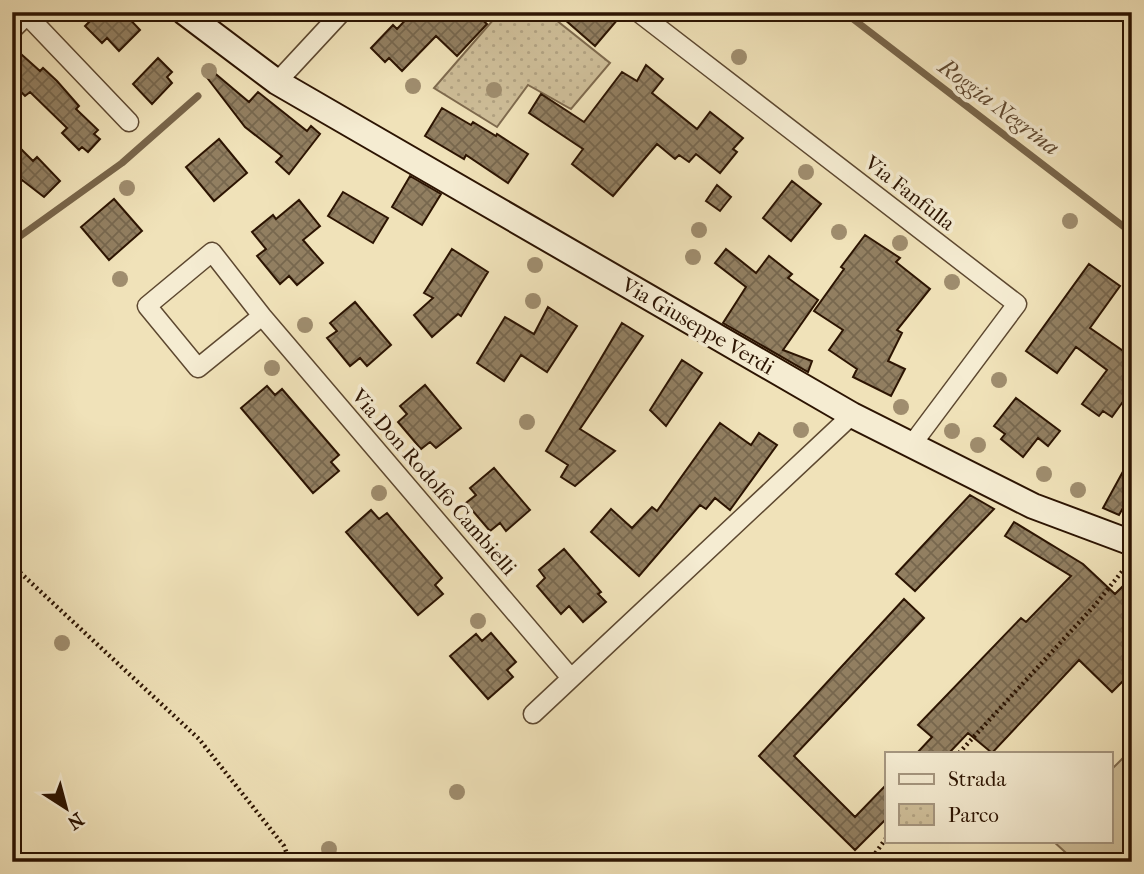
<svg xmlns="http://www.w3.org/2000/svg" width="1144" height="874" viewBox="0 0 1144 874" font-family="'IM FELL French Canon',serif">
<defs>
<pattern id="park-dots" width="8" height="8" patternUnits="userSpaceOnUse" patternTransform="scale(1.75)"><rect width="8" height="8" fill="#cfbf9a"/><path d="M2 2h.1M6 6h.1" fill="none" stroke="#b2a383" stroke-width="1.8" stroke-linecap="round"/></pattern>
<pattern id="building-cross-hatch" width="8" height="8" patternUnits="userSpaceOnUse" patternTransform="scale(1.75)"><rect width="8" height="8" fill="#927f61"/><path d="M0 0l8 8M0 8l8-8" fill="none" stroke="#77674e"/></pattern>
</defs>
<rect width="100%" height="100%" fill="#f0e2b9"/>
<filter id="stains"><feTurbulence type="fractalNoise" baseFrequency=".00286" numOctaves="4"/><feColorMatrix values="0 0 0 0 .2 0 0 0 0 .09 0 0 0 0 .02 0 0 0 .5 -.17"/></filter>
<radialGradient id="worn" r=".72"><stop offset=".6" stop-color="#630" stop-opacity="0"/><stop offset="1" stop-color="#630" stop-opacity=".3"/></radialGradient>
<path fill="#cfbf9a" stroke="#7e6a4e" stroke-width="2" d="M1132,749V862H1076L1053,841H1111V770Z"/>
<path fill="url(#park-dots)" stroke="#7e6a4e" stroke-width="2" d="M500,12H546L610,63L571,109L528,85L497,127L434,88Z"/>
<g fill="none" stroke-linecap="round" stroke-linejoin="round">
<path stroke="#79664b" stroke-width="7" d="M844,12L1132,233
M12,242L122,163L198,96"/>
</g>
<path fill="url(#building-cross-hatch)" stroke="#2c1402" stroke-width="2" d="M99,12H123L140,30L119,51L107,38L102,43L85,26Z
M413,12H474L487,24L457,56L436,36L402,71L389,58L385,62L371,48L393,25L397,29Z
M556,12H624L595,46Z
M12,46L40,71L43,68L57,81L79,106L76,109L98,130L94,134L100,139L88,152L82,147L79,150L62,133L67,128L30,92L25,96L12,83Z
M158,58L172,72L167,77L172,83L152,104L133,84Z
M646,65L663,79L652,93L697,129L710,112L743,138L733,149L737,152L720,173L696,154L689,162L679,155L675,159L657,144L613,196L572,164L583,149L529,113L541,94L584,122L622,72L637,81Z
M211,70L249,102L258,92L307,131L311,126L320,134L289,174L276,162L282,156L245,127L205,75Z
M442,108L471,125L473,122L496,136L497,134L528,154L508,183L466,155L464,159L425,136Z
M219,139L247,173L214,201L186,167Z
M12,140L33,161L37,157L60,181L44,197L22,180L12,190Z
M410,176L441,194L422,225L392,207Z
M792,181L821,204L791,241L763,218Z
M717,185L731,197L720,211L706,201Z
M343,192L388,218L373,243L328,216Z
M114,199L142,231L109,260L81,227Z
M299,200L320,226L303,240L323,263L297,285L289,276L280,284L257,256L266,249L252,232L273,215L276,219Z
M865,235L900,258L896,262L930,289L897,330L902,333L888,361L905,369L891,396L853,377L857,369L829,350L843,330L814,311L844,269L841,267Z
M452,249L488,272L461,316L458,314L432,337L414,315L433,298L424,293Z
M726,249L756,273L769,256L792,274L788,278L818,300L783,350L812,361L808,372L723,323L746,287L715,263Z
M1089,264L1120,286L1090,328L1132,357V389L1112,417L1103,411L1099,416L1082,404L1107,370L1076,347L1057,373L1026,351Z
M355,302L391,345L367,366L360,358L350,366L327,338L337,331L330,323Z
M548,307L577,326L547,372L521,355L504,381L477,363L505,317L534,334Z
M622,323L643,336L580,429L615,451L575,486L561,477L568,465L546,451Z
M682,360L702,373L666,426L650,410Z
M425,385L461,428L436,448L430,442L421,449L398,422L407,414L400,406Z
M267,386L275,395L282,389L339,455L331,462L339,471L313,493L241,408Z
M1016,398L1060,431L1048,446L1038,438L1023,457L1001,439L1005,434L994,426Z
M720,423L751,445L759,433L777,445L730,510L715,498L706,509L700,505L639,576L591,532L611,509L632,528L652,507L657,511Z
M1132,455V492L1119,515L1103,508Z
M494,468L530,510L506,531L500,523L490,531L466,503L476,495L470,488Z
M970,495L994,509L915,591L896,574Z
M371,510L379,519L387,513L442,578L435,585L443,594L418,615L346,532Z
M1014,522L1083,564L1115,594L1132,577V672L1112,692L1079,660L992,753L968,733L949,753H917L932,737L918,725L1021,618L1026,622L1071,576L1005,536Z
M564,549L601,592L598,594L606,602L583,622L569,606L561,614L537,586L545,578L539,570Z
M904,599L924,618L794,756L855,817L887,784V818L855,850L759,756Z
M491,633L516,662L507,670L513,677L488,699L450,656L476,634L482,641Z"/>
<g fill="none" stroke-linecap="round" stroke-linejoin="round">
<g stroke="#5d4830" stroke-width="21">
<path id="street" d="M24,12L129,122
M638,12L1017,304L913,443
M12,30L30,12
M277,82L342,12
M262,316L198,368L147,306L212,252L262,316L571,678
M533,714L852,415"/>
</g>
<g stroke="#2c1402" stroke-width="28">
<path id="secondary" d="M184,12L277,82L852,415L1033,506L1132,543"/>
</g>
<path stroke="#2c1402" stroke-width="4.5" stroke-dasharray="2 3.5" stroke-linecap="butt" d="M12,565L199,739L284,846L290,862
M959,753L1095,605L1129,563
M869,862L887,837"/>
<use href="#street" stroke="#f5ecd2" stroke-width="18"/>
<use href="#secondary" stroke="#f5ecd2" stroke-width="24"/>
</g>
<g fill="#9f8d6e">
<circle cx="739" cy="57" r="8"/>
<circle cx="209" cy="71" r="8"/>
<circle cx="413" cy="86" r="8"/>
<circle cx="494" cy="90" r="8"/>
<circle cx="806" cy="172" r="8"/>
<circle cx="127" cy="188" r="8"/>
<circle cx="1070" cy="221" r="8"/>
<circle cx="699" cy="230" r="8"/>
<circle cx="839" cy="232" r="8"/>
<circle cx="900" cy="243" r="8"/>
<circle cx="693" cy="257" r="8"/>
<circle cx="535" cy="265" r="8"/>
<circle cx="120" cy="279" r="8"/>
<circle cx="952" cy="282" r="8"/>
<circle cx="533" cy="301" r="8"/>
<circle cx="305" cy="325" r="8"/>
<circle cx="272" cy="368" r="8"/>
<circle cx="999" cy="380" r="8"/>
<circle cx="901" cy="407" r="8"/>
<circle cx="527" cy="422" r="8"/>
<circle cx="801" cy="430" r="8"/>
<circle cx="952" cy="431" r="8"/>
<circle cx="978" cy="445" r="8"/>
<circle cx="1044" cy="474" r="8"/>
<circle cx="1078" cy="490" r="8"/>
<circle cx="379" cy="493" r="8"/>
<circle cx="478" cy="621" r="8"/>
<circle cx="62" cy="643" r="8"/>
<circle cx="457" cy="792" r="8"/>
<circle cx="329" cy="849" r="8"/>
</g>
<g text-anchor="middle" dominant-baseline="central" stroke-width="7" stroke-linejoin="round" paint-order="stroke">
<g font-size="21" fill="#2c1402" stroke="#f5ecd2">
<text transform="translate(910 193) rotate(38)">Via Fanfulla</text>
<text transform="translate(698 326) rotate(30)">Via Giuseppe Verdi</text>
<text transform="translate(434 482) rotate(49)">Via Don Rodolfo Cambielli</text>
</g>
<g font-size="23" font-style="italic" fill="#604a32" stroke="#f5ecd2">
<text transform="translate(999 107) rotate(37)">Roggia Negrina</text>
</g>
</g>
<rect width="1144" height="874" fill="none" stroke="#f0e2b9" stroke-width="42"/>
<rect x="14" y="14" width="1116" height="846" fill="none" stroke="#2c1402" stroke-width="3.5"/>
<rect x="21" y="21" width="1102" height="832" fill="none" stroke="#2c1402" stroke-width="2"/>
<rect x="885" y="752" width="228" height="91" fill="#f5ecd2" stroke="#a5967f" stroke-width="2"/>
<rect x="899" y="774" width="35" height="10" fill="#f5ecd2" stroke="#a5967f" stroke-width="2"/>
<text x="948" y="786" font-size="21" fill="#2c1402">Strada</text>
<rect x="899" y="804" width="35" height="21" fill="url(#park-dots)" stroke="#a5967f" stroke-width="2"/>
<text x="948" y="822" font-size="21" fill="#2c1402">Parco</text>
<g transform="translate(66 808) rotate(144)" stroke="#f5ecd2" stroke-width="5" paint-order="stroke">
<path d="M0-5L12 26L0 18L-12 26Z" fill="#2c1402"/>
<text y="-10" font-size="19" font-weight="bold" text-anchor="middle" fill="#2c1402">N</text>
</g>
<rect width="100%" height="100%" filter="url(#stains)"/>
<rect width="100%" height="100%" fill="url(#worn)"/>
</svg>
